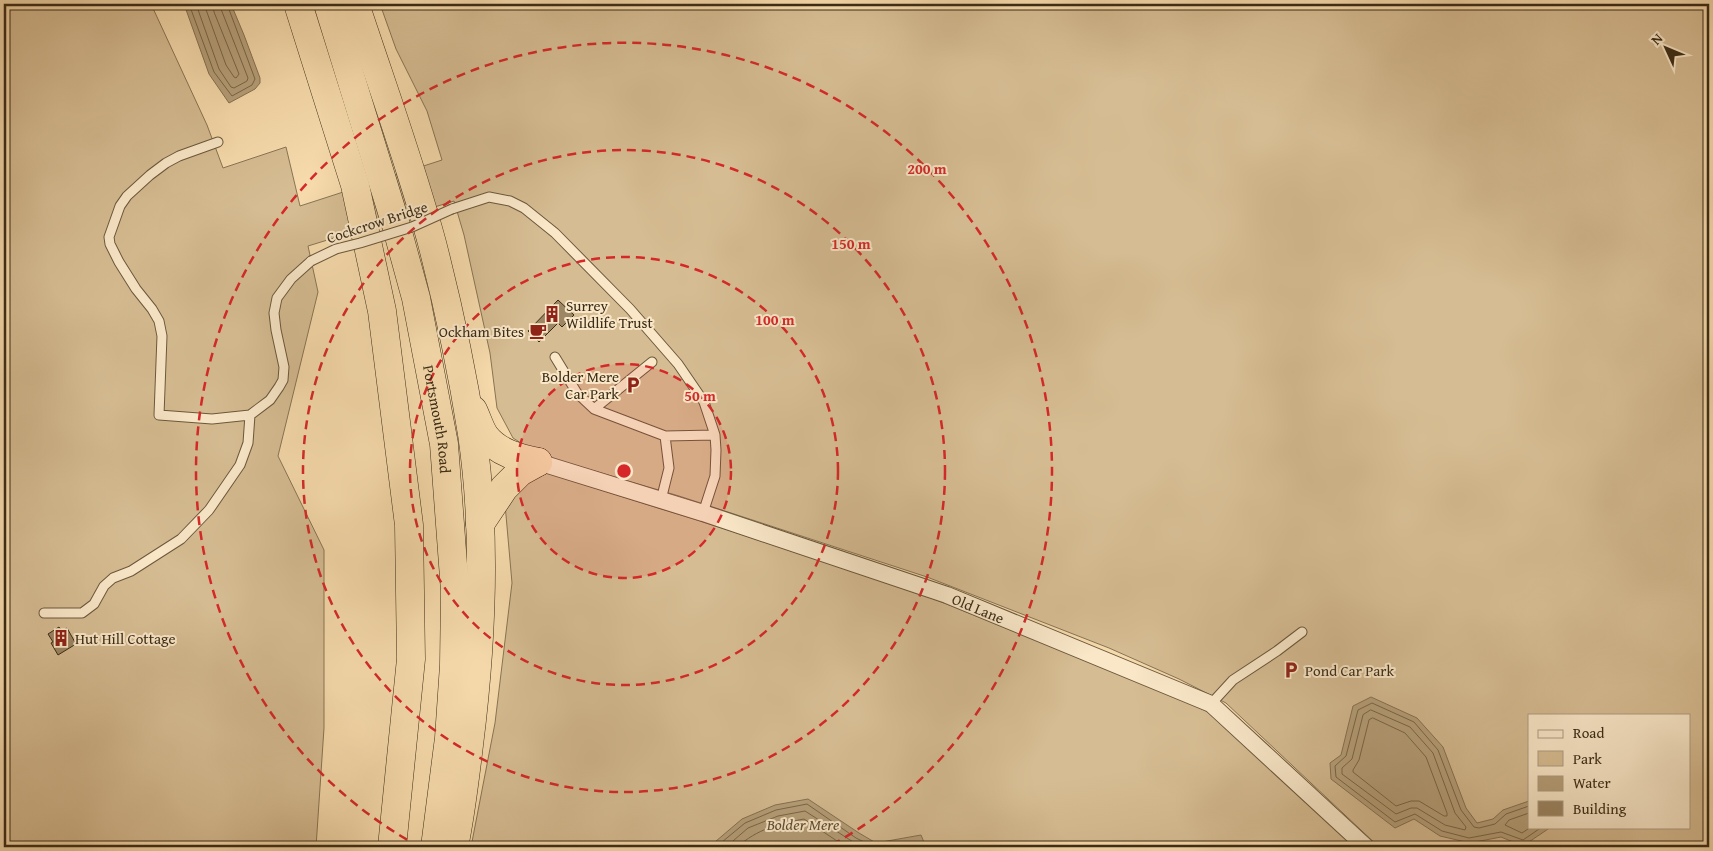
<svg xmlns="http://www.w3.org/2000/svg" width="1713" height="851" viewBox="0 0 1713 851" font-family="'Gentium Book Plus',serif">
<rect width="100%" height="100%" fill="#f6daab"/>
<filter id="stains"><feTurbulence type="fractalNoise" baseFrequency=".004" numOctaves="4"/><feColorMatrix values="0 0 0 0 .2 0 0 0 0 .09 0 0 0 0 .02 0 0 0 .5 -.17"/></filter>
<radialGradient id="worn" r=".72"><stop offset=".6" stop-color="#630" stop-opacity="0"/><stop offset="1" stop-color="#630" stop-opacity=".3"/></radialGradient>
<path fill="#d6bc92" stroke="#887454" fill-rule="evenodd" d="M4,4H151L207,125L223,168L286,147L300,206L442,160L427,111L396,49L380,4H1709V847H1379L1226,703L1179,679L1109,648L927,577L679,496L540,455L513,438L497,408L490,353L464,235L454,201L308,246L318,292L278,456L324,550V728L316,847H4ZM1529,715H1689V827H1529Z
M541,471L722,528L924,595L1185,700L1221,719L1356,847H471L495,723L512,583L505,504Z"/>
<path fill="#b69f79" stroke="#857152" d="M184,4H231L244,35L260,78V83L255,89L229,103L209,74Z
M1371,697L1417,718L1443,747L1466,808L1477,823L1493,819L1503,810L1529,801V827H1551L1523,846L1501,837L1470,843L1440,836L1414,819L1395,828L1331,779L1330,763L1341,755L1353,706Z
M808,799L859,833L876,843L921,835L926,847H709L742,819L775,805Z"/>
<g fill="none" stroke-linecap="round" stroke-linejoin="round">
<path stroke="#786648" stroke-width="1" d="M189,4L214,72L232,96L252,85L255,79L227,4
M196,4L219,69L231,87L234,88L247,81L248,78L221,9L220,4
M204,4L226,65L234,77L236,78L239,74L214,12L213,4
M1371,710L1410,727L1433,753L1455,813L1466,827L1465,830L1445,825L1417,808H1411L1396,814L1342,774V768L1352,759L1363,715Z
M1373,718L1405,733L1426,757L1447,813V816H1444L1419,801H1411L1396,806L1353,772V770L1359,760L1369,720Z
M1529,806L1506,814L1495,824L1479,828L1474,827L1461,810L1438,750L1414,722L1372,703L1358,710L1346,756L1335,766L1336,777L1395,822L1415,814L1442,831L1469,838L1501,832L1523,840L1542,827
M1529,813L1509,820L1505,825L1522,833L1531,827
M716,847L745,823L776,810L807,804L856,838L874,847
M726,847L748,828L778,816L805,811L861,847
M737,847C758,829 777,824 804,819L846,847"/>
</g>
<path fill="#9c8664" stroke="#3b2c17" d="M558,300L574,315L562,327L558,323L539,342L528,331Z
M59,627L62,631L67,628L76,644L58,655L51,643L53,642L48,634Z"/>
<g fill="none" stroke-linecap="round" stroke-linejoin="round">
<g stroke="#6a583c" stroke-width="11">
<path id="service" d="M218,142L179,156L166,163L150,175L127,196L120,206L109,237L110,244L119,262L136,289L152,309L159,321L162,336L159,415L212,419L250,415L270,400L279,387L283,380L284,367L276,330L274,313L277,298L291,279L311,261
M452,209L489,197L510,201L524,208L555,233L630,309L678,364L704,402L715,435L716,450L715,476L703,513
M555,357L577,393L594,409L665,436L715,435
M594,409L652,362
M661,500L669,468L665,436
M44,613H82L94,604L104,586L113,578L131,571L181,539L209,510L240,465L248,443L250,415
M1211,704L1233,680L1277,651L1302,632"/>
</g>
<g stroke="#6a583c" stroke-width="18">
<g id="minor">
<path id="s1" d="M538,462L703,513L947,595L1211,704L1366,847"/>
</g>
</g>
<g stroke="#3b2c17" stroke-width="29">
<g id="trunk">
<path d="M298,4L355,185L382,311L409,525L411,659L392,847"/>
<path id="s2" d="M328,4L396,225L416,298L444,444L455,591L454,665L449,738L435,847"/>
<path d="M355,4C381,83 410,162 432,243C448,305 462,370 472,434C487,536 482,642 469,745C465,779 461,813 454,847"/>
<path d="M473,410C477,418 480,429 485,436C498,453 519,458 538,462"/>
<path d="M480,524L504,488L520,472L538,462"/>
</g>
</g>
<use href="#service" stroke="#f9e7c8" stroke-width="9"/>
<use href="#minor" stroke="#f9e7c8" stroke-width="16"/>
<use href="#trunk" stroke="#f6daab" stroke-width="28"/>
<g stroke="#6a583c" stroke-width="11" stroke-linecap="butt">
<path id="service-bridge" d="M311,261L336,249L360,243L412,227L452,209"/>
</g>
<use href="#service-bridge" stroke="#f9e7c8" stroke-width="9"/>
</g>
<circle cx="624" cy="471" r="107" fill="#d62828" fill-opacity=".12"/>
<g fill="none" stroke="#d62828" stroke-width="2.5" stroke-dasharray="9 6">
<circle cx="624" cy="471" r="107"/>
<circle cx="624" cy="471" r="214"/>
<circle cx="624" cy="471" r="321"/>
<path d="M420 847A428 428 0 1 1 828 847"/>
</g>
<defs>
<g id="building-bare" transform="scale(1.35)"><path d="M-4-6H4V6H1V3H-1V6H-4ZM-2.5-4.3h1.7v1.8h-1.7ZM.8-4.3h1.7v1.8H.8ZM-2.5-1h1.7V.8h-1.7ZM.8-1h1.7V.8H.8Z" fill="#8f2418" stroke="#f9e7c8" stroke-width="2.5" paint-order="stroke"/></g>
<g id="cafe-bare" transform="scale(1.35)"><path d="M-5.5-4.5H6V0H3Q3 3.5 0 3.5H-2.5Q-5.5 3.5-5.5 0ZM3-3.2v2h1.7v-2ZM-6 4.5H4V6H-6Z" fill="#8f2418" stroke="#f9e7c8" stroke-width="2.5" paint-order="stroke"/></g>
<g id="parking-bare" transform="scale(1.35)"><path d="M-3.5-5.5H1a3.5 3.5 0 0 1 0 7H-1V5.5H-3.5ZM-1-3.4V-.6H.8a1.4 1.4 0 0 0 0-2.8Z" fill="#8f2418" stroke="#f9e7c8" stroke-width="2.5" paint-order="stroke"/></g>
</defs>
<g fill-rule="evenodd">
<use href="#building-bare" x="552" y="314"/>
<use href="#cafe-bare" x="538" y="331"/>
<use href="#parking-bare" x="633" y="385"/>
<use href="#building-bare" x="61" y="638"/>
<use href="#parking-bare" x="1291" y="670"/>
</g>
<g text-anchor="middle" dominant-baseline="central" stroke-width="4" stroke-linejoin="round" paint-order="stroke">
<g font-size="15" fill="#3b2c17" stroke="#f9e7c8">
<text transform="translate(377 222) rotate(-18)">Cockcrow Bridge</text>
<text stroke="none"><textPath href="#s2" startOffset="430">Portsmouth Road</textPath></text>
<text stroke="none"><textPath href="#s1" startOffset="464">Old Lane</textPath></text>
</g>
<g font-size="15" fill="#3b2c17" stroke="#f9e7c8" text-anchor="start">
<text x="566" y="305">Surrey<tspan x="566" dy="17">Wildlife Trust</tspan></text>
<text x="524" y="331" text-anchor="end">Ockham Bites</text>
<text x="619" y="376" text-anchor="end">Bolder Mere<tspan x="619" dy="17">Car Park</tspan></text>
<text x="75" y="638">Hut Hill Cottage</text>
<text x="1305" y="670">Pond Car Park</text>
</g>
<g font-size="16" font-style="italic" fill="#604e34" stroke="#f9e7c8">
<text x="803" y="824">Bolder Mere</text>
</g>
</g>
<circle cx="624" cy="471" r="8" fill="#d62828" stroke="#f9e7c8" stroke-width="2.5"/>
<g font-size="15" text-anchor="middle" font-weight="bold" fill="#d62828" stroke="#f9e7c8" stroke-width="4" stroke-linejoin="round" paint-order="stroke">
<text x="927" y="174">200 m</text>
<text x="851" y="249">150 m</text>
<text x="775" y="325">100 m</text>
<text x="700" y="401">50 m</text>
</g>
<rect width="1713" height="851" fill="none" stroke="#f6daab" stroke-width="20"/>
<rect x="5" y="5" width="1703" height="841" fill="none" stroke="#3b2c17" stroke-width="2.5"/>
<rect x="10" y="10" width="1693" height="831" fill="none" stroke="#3b2c17"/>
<rect x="1528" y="714" width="162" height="115" fill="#f9e7c8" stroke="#ad9c81"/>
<rect x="1538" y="730" width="25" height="8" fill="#f9e7c8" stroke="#ad9c81"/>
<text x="1573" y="738" font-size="15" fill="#3b2c17">Road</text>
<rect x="1538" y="751" width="25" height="15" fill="#d6bc92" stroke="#ad9c81"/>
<text x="1573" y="764" font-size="15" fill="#3b2c17">Park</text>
<rect x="1538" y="776" width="25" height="15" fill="#b69f79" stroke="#ad9c81"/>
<text x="1573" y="788" font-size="15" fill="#3b2c17">Water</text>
<rect x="1538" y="801" width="25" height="15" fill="#9c8664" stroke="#ad9c81"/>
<text x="1573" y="814" font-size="15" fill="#3b2c17">Building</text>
<g transform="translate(1666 48) rotate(314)" stroke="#f9e7c8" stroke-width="4" paint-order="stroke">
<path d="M0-4L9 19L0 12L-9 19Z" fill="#3b2c17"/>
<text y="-8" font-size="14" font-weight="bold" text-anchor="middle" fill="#3b2c17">N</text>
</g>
<rect width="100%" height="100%" filter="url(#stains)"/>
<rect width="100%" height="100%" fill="url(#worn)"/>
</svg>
